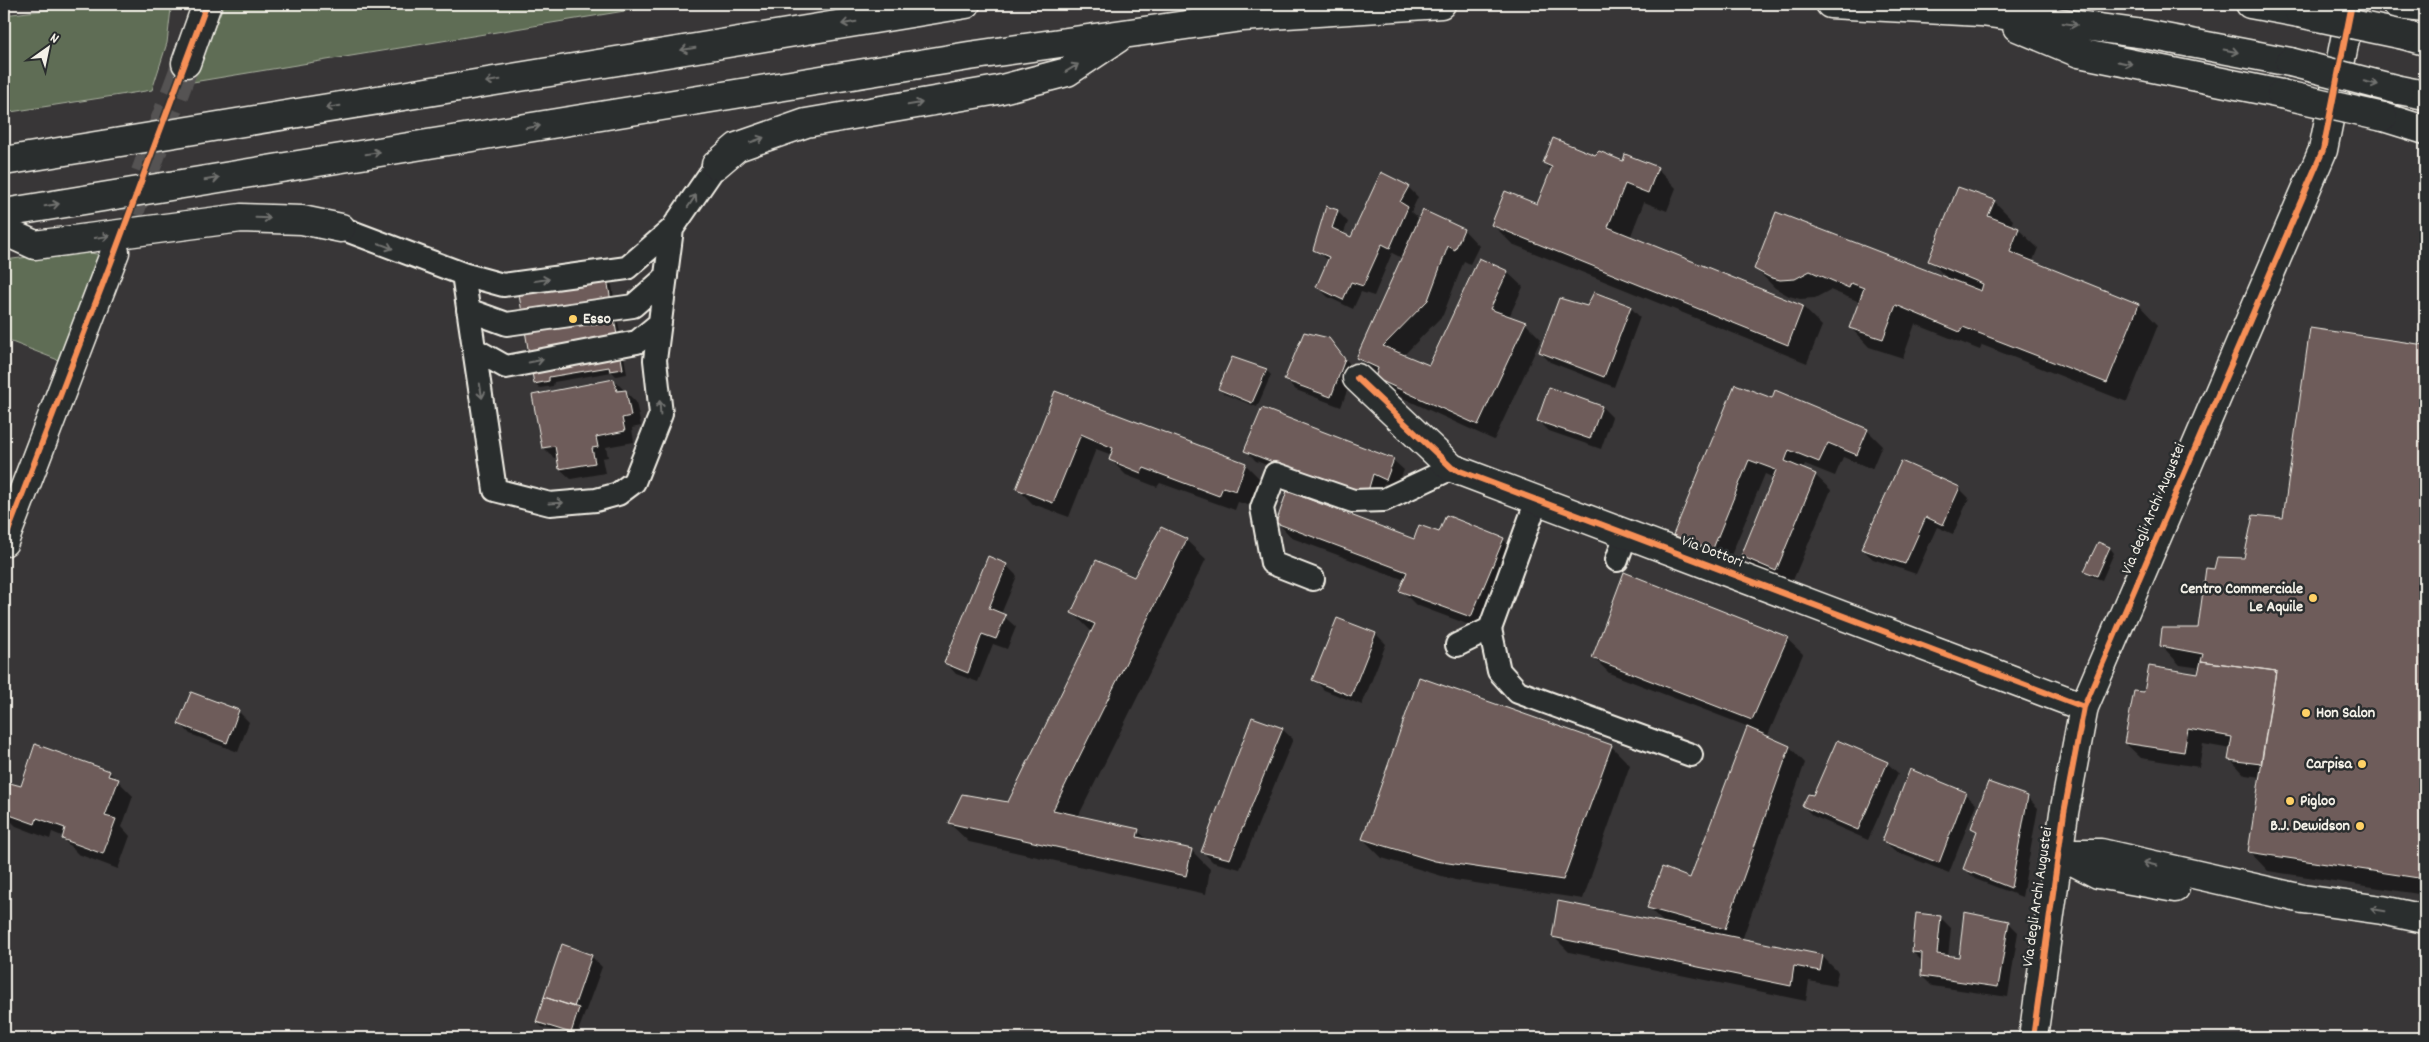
<svg xmlns="http://www.w3.org/2000/svg" width="2429" height="1042" viewBox="0 0 2429 1042" font-family="Dekko,sans-serif">
<rect width="100%" height="100%" fill="#383637"/>
<filter id="ink" filterUnits="userSpaceOnUse"><feTurbulence type="fractalNoise" baseFrequency=".02" numOctaves="2"/><feDisplacementMap in="SourceGraphic" scale="10" xChannelSelector="R" yChannelSelector="G"/><feConvolveMatrix kernelMatrix="1 2 1 2 8 2 1 2 1" color-interpolation-filters="sRGB"/></filter>
<g filter="url(#ink)">
<path fill="#5e6d55" stroke="#a9af9e" d="M93,4H166L171,9L167,43L152,90L4,113V15Z
M224,4H667L193,82Z
M79,251L102,255L58,360L4,339V260Z"/>
<path fill="#0007" d="M1596,156L1657,168L1676,188L1667,211L1644,202L1630,238L1803,307L1822,326L1807,363L1512,244L1493,225L1538,206L1552,171L1544,163Z
M1408,187L1418,197L1411,212L1418,218L1415,225L1417,226L1423,212L1464,230L1479,246L1470,264L1464,261L1443,315L1404,355L1430,366L1507,272L1523,287L1509,317L1525,323L1541,339L1494,440L1392,393L1377,377L1378,375L1358,358L1402,258L1392,253L1374,296L1361,292L1353,309L1328,297L1318,287L1329,261L1315,249L1337,211L1348,222L1343,235L1352,238Z
M1994,201L2013,220L2011,226L2018,229L2038,248L2032,263L2139,305L2158,325L2127,402L1982,345L1980,350L1915,324L1903,358L1869,347L1850,327L1860,302L1830,290L1815,298L1800,299L1789,296L1775,288L1756,269L1777,214L1949,280L1930,261Z
M609,268L627,374L616,376L612,372L554,382L553,386L540,388L535,383Z
M1630,307L1640,317L1614,387L1550,362L1540,352L1587,308Z
M2311,330L2425,346V895L2268,871L2249,851L2261,777L2245,775L2230,759L2231,749L2203,744L2199,767L2141,758L2125,743L2145,693L2199,676L2201,668L2180,665L2161,645L2199,629L2215,570L2245,560L2284,519Z
M1328,339L1355,370L1341,407L1296,390L1286,380Z
M1266,370L1271,375L1257,407L1224,394L1219,389Z
M614,380L636,402L641,426L632,428L634,442L606,447L608,457L602,458L605,473L571,479L560,469L558,457L554,458L543,447Z
M1056,392L1245,464L1260,479L1251,506L1238,502L1235,510L1160,483L1157,487L1126,475L1111,460L1112,455L1096,449L1069,517L1033,504L1018,489Z
M1772,400L1867,430L1882,445L1872,469L1843,457L1835,476L1805,464L1803,470L1815,475L1831,490L1791,585L1758,571L1742,556L1774,478L1765,474L1727,565L1690,550L1675,535Z
M1602,407L1612,417L1601,449L1549,431L1538,420Z
M1246,451L1393,460L1404,470L1396,489L1384,483L1377,507L1256,461Z
M1959,488L1969,498L1953,534L1937,527L1916,574L1873,559L1862,549Z
M1277,522L1415,540L1440,533L1503,539L1518,554L1486,631L1416,605L1401,590L1405,580L1292,538Z
M1186,540L1206,559L1078,817L1138,831L1149,841L1191,850L1210,869L1206,894L969,842L949,823L1008,804L1092,632L1072,612L1134,578Z
M2110,548L2114,553L2102,580L2091,576L2086,571Z
M989,558L1007,566L1017,576L1001,614L1016,627L1007,649L993,644L978,682L956,674L946,663Z
M1624,574L1787,639L1803,654L1768,735L1755,730L1754,732L1790,747L1805,763L1742,940L1822,956L1838,972L1835,986L1809,981L1806,1001L1569,952L1554,937L1665,924L1649,908L1691,879L1749,727L1609,673L1593,657Z
M1338,620L1376,634L1386,644L1362,705L1324,690L1314,679Z
M238,711L249,722L238,752L190,734L180,723Z
M1282,729L1293,739L1240,869L1213,862L1203,852Z
M1611,746L1630,765L1583,899L1455,880L1382,858L1363,839Z
M1887,763L1898,773L1868,840L1813,816L1803,806L1814,797Z
M109,772L133,796L122,827L130,836L118,869L78,854L63,839L64,837L52,832L50,839L16,826L4,814V803L11,784L22,788Z
M1965,794L1976,804L1949,873L1894,851L1884,841Z
M2028,798L2038,808L2022,897L1975,879L1964,868L1978,833L1972,828Z
M1941,918L1951,928L1948,957L1961,959L2008,922L2018,932L2008,997L1932,986L1922,976L1923,962L1913,952Z
M591,956L602,967L576,1037L542,1027L537,1022Z"/>
<path fill="#6e5b5a" stroke="#f4f1e8" d="M1553,138L1595,155L1599,151L1623,161L1625,154L1658,167L1648,193L1625,184L1608,227L1803,306L1788,345L1491,225L1505,191L1537,204L1552,167L1543,163Z
M1381,172L1409,186L1400,202L1408,207L1390,248L1382,244L1363,286L1351,282L1343,300L1316,287L1329,257L1313,250L1326,206L1338,210L1332,228L1351,237Z
M1958,187L1995,200L1988,216L2019,228L2010,252L2139,304L2107,383L1963,327L1960,332L1896,305L1883,339L1849,328L1864,288L1851,283L1849,288L1810,271L1795,279L1780,280L1769,277L1754,269L1776,212L1981,291L1983,284L1928,261Z
M1423,210L1464,229L1455,250L1448,246L1428,300L1383,346L1429,365L1479,258L1508,271L1490,309L1526,322L1478,425L1375,378L1378,368L1356,358Z
M604,262L623,369L610,371L609,367L549,377V381L534,384L516,277Z
M1594,292L1631,306L1604,377L1539,352L1559,298L1587,306Z
M2310,328L2425,345V879L2248,852L2276,671L2201,661L2203,654L2160,646L2162,628H2198L2206,568L2214,569L2217,557L2244,558L2253,515L2283,518Z
M1304,332L1329,338L1345,359L1331,397L1284,380Z
M1232,357L1267,369L1252,403L1218,389Z
M614,379L617,391L626,390L631,416L622,418L625,431L596,437L598,447L592,448L595,463L559,469L555,446L542,448L532,395Z
M1735,384L1772,398L1775,390L1868,429L1857,455L1828,443L1819,462L1789,450L1785,461L1816,474L1776,571L1741,556L1776,470L1749,460L1712,551L1673,535Z
M1549,387L1602,406L1590,439L1537,421Z
M1055,391L1246,463L1236,491L1223,487L1219,496L1144,468L1141,473L1109,460L1113,448L1081,434L1053,503L1016,489Z
M1262,408L1394,459L1386,480L1373,474L1366,498L1244,451Z
M1901,461L1960,487L1943,525L1926,517L1905,564L1861,549Z
M1287,491L1414,539L1419,525L1439,532L1446,515L1504,538L1471,617L1399,591L1407,572L1276,523Z
M1161,527L1187,539L1053,810L1139,829L1137,837L1192,849L1186,876L948,823L962,794L1008,802L1095,624L1071,613L1096,560L1134,577Z
M2098,542L2110,547L2097,576L2084,571Z
M988,556L1007,564L989,608L1006,615L996,639L982,634L968,673L944,663Z
M1624,572L1788,637L1752,720L1592,658Z
M1337,618L1376,633L1351,696L1312,680Z
M2201,661L2276,671L2261,764L2228,760L2232,737L2188,729L2184,752L2124,743L2134,691L2144,692L2149,666L2198,674Z
M1419,677L1612,745L1563,880L1435,861L1362,839Z
M191,692L239,710L227,743L178,724Z
M1252,717L1283,728L1230,859L1201,852Z
M1747,727L1790,746L1725,929L1647,908L1662,867L1690,878Z
M1837,740L1888,762L1858,830L1802,806L1808,794L1813,795Z
M35,744L110,771L108,776L119,779L105,816L116,819L103,854L62,839L65,828L37,818L35,824L4,813V799L10,783L21,786Z
M1910,769L1966,792L1939,863L1882,841Z
M1988,782L2028,796L2011,888L1963,869L1977,831L1971,828Z
M1558,901L1823,955L1820,971L1794,966L1791,986L1552,937Z
M1964,912L2009,921L1998,987L1921,976L1922,953L1912,952L1916,913L1941,916L1937,954L1959,957Z
M562,944L592,955L574,1007L544,997Z
M544,997L579,1008L571,1033L536,1022Z"/>
<g fill="none" stroke-linecap="round" stroke-linejoin="round">
<path stroke="#545252" stroke-width="28" stroke-dasharray="28 14" stroke-linecap="butt" d="M115,252L186,63"/>
<g stroke="#f4f1e8" stroke-width="26">
<path id="service" d="M341,228L463,274L503,285L627,268L672,229L716,165
M463,274L495,490L550,504L596,500L618,494L634,482L661,414L655,360L672,229
M468,310L507,324L633,306L666,277
M474,349L506,367L637,342L660,323
M1617,560L1626,534
M1313,579L1272,563L1262,508L1275,474L1353,501L1384,500L1452,468
M1490,629L1499,671L1518,692L1691,755
M1457,645L1490,629L1537,500"/>
</g>
<g stroke="#f4f1e8" stroke-width="31">
<path id="minor" d="M186,63L207,4
M1357,378L1452,468L2084,707
M4,542L115,252
M2058,853H2101L2303,899L2382,910L2425,919
M2061,855L2098,874L2175,888
M2033,1038L2064,813L2084,707L2323,150L2352,4"/>
</g>
<g stroke="#f4f1e8" stroke-width="31">
<path id="trunk" d="M1830,4L1981,12L2144,34L2290,62
M2250,4L2299,13
M2397,4L2425,7
M2017,27L2079,53L2281,94
M2404,35L2425,41
M2399,90L2425,95
M2383,117L2425,130
M4,161L966,4
M716,165L737,147L806,123L998,90L1067,72L1118,38
M4,213L969,56L1242,17L1441,4
M4,231L35,245L241,218L302,220L341,228"/>
</g>
<use href="#service" stroke="#2a2d2e" stroke-width="22"/>
<use href="#minor" stroke="#2a2d2e" stroke-width="28"/>
<use href="#trunk" stroke="#2a2d2e" stroke-width="28"/>
<g stroke="#f4f1e8" stroke-width="31" stroke-linecap="butt">
<path id="trunk-bridge" d="M2299,13L2404,35
M2290,62L2399,90
M2281,94L2383,117"/>
</g>
<use href="#trunk-bridge" stroke="#2a2d2e" stroke-width="28"/>
<g stroke="#2a2d2e" stroke-width="9">
<path id="cycleway" d="M1357,378L1452,468L2084,707
M4,542L115,252L207,4
M2033,1038L2064,813L2084,707L2323,150L2352,4"/>
</g>
<use href="#cycleway" stroke="#f78f57" stroke-width="6"/>
</g>
<defs><path id="oneway-shaft" d="M-6 0H5M1.5-3L5.5 0L1.5 3" fill="none" stroke-width="1.6" stroke-linecap="round" stroke-linejoin="round" transform="scale(1.25)"/></defs>
<g stroke="#71726f">
<use href="#oneway-shaft" transform="translate(849 23) rotate(171)"/>
<use href="#oneway-shaft" transform="translate(2070 24) rotate(8)"/>
<use href="#oneway-shaft" transform="translate(688 49) rotate(171)"/>
<use href="#oneway-shaft" transform="translate(2231 51) rotate(11)"/>
<use href="#oneway-shaft" transform="translate(2125 63) rotate(12)"/>
<use href="#oneway-shaft" transform="translate(1072 68) rotate(-31)"/>
<use href="#oneway-shaft" transform="translate(493 81) rotate(171)"/>
<use href="#oneway-shaft" transform="translate(2371 83) rotate(14)"/>
<use href="#oneway-shaft" transform="translate(915 104) rotate(-10)"/>
<use href="#oneway-shaft" transform="translate(333 107) rotate(171)"/>
<use href="#oneway-shaft" transform="translate(533 127) rotate(-9)"/>
<use href="#oneway-shaft" transform="translate(757 140) rotate(-19)"/>
<use href="#oneway-shaft" transform="translate(373 153) rotate(-9)"/>
<use href="#oneway-shaft" transform="translate(212 179) rotate(-9)"/>
<use href="#oneway-shaft" transform="translate(692 201) rotate(-56)"/>
<use href="#oneway-shaft" transform="translate(52 205) rotate(-9)"/>
<use href="#oneway-shaft" transform="translate(263 218) rotate(2)"/>
<use href="#oneway-shaft" transform="translate(102 237) rotate(-8)"/>
<use href="#oneway-shaft" transform="translate(386 246) rotate(21)"/>
<use href="#oneway-shaft" transform="translate(542 280) rotate(-8)"/>
<use href="#oneway-shaft" transform="translate(536 361) rotate(-11)"/>
<use href="#oneway-shaft" transform="translate(481 391) rotate(81)"/>
<use href="#oneway-shaft" transform="translate(660 408) rotate(-93)"/>
<use href="#oneway-shaft" transform="translate(556 503) rotate(-3)"/>
<use href="#oneway-shaft" transform="translate(2150 864) rotate(-167)"/>
<use href="#oneway-shaft" transform="translate(2378 910) rotate(-171)"/>
</g>
</g>
<g fill="#ffd166" stroke="#2a2d2e" stroke-width="2">
<circle cx="573" cy="319" r="5"/>
<circle cx="2313" cy="598" r="5"/>
<circle cx="2306" cy="713" r="5"/>
<circle cx="2362" cy="764" r="5"/>
<circle cx="2290" cy="801" r="5"/>
<circle cx="2360" cy="826" r="5"/>
</g>
<g text-anchor="middle" dominant-baseline="central" stroke-width="5" stroke-linejoin="round" paint-order="stroke">
<g font-size="16" font-weight="bold" fill="#f4f1e8" stroke="#2a2d2e" text-anchor="start">
<text x="583" y="319">Esso</text>
<text x="2303" y="589" text-anchor="end">Centro Commerciale<tspan x="2303" dy="18">Le Aquile</tspan></text>
<text x="2316" y="713">Hon Salon</text>
<text x="2352" y="764" text-anchor="end">Carpisa</text>
<text x="2300" y="801">Pigloo</text>
<text x="2350" y="826" text-anchor="end">B.J. Dewidson</text>
</g>
<g font-size="16" fill="#f4f1e8" stroke="#2a2d2e">
<text transform="translate(2154 509) rotate(-67)">Via degli Archi Augustei</text>
<text transform="translate(1712 552) rotate(21)">Via Dottori</text>
<text transform="translate(2038 897) rotate(-82)">Via degli Archi Augustei</text>
</g>
</g>
<rect width="2429" height="1042" fill="none" stroke="#2a2d2e" stroke-width="20"/>
<rect x="10" y="10" width="2409" height="1022" fill="none" stroke="#f4f1e8" stroke-width="2" filter="url(#ink)"/>
<g transform="translate(48 48) rotate(33)" stroke="#2a2d2e" stroke-width="4" paint-order="stroke">
<path d="M0-4L9 19L0 12L-9 19Z" fill="#f4f1e8"/>
<text y="-8" font-size="14" font-weight="bold" text-anchor="middle" fill="#f4f1e8">N</text>
</g>
</svg>
